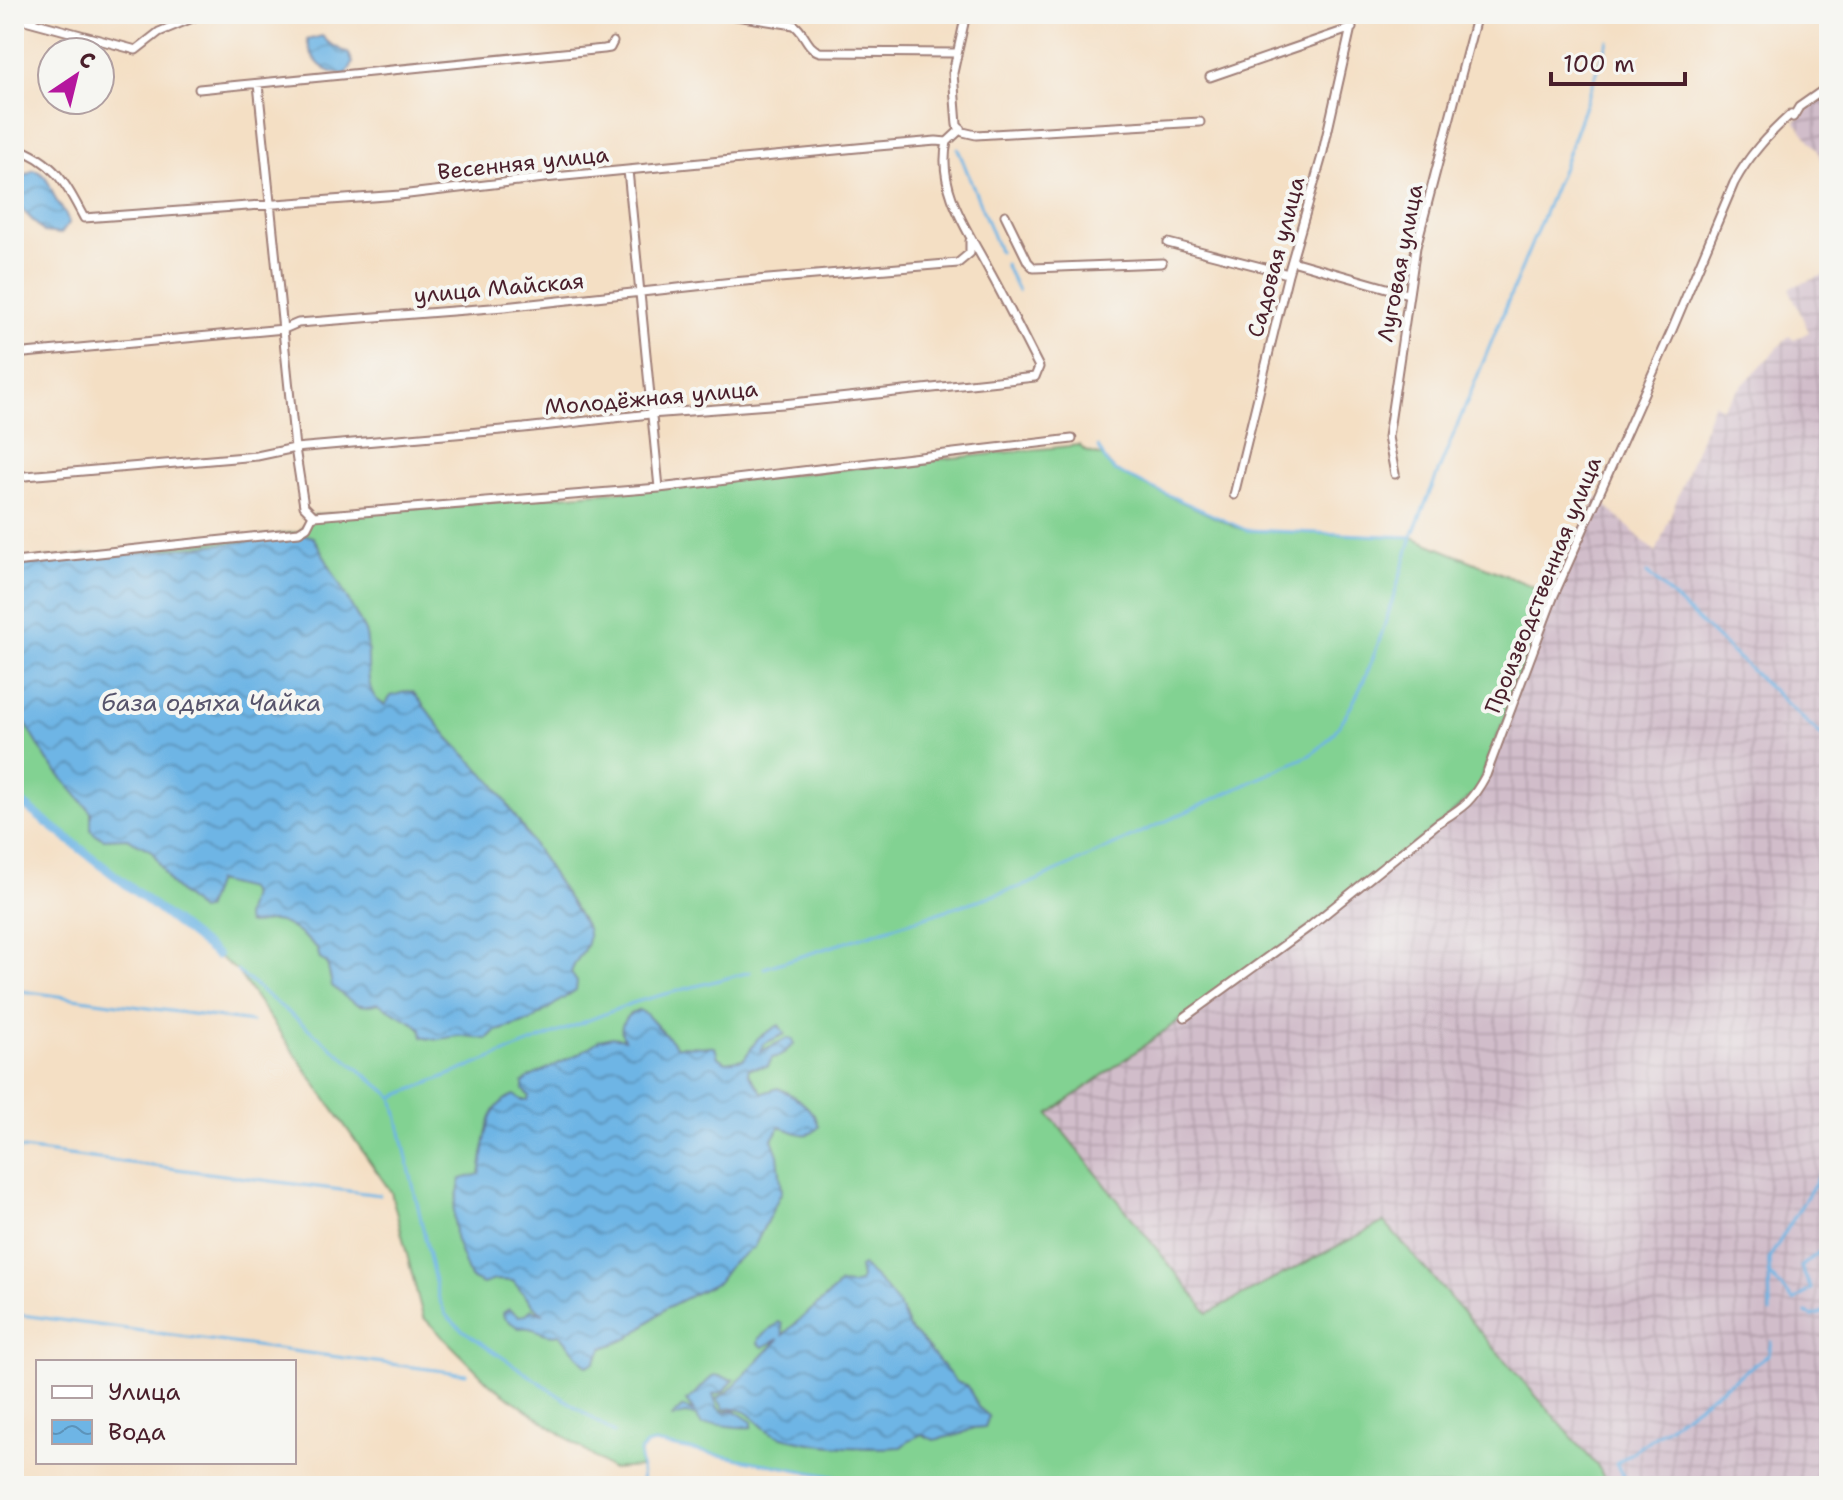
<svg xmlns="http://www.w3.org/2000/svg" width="1843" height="1500" viewBox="0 0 1843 1500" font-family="'Shantell Sans',sans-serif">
<defs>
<pattern id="industrial-grid" width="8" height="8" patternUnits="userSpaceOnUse" patternTransform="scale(2)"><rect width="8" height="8" fill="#d1bdca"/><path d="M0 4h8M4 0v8" fill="none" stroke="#b5a2ae"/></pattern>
<pattern id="water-waves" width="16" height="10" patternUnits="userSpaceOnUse" patternTransform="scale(2)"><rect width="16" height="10" fill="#6eb5e5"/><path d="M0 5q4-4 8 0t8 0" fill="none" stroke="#5c93ba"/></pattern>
</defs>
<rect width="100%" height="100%" fill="#f6f6f2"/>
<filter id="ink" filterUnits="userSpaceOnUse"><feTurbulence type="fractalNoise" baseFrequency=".0125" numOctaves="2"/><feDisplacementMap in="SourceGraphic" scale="16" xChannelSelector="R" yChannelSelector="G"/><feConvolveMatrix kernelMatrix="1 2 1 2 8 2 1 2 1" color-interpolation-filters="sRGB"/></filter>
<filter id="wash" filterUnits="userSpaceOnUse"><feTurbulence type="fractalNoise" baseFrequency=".006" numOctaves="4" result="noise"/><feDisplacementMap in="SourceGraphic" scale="32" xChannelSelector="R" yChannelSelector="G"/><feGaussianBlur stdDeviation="1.8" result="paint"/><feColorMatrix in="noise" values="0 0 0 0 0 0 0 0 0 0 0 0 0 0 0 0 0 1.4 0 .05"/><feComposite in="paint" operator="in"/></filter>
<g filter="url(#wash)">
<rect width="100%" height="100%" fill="#f4dfc4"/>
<path fill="url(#industrial-grid)" d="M1829,93V181L1817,150L1795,121Z
M1829,273V1486H1608L1599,1468L1384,1222L1208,1313L1049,1114L1185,1017L1448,817L1597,497L1656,553L1714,403L1721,408L1789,336L1794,340L1809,332L1789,288Z"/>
<path fill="#82d292" stroke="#66785e" stroke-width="2" d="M1079,445L1085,451L1102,456L1115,471L1236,527L1246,530L1412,537L1554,595L1476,791L1448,817L1309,927L1049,1114L1208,1313L1384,1222L1599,1468L1608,1486H884L654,1443L646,1445L641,1450L640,1467L611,1469L490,1384L423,1317L391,1192L237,971L14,797V562L299,532L313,515L659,488Z"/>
<path fill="url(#water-waves)" stroke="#5c6a88" stroke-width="2" d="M322,36L329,43L349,54L353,63L346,75C324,73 312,62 307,40Z
M34,170C47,173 51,189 56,200C61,210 65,208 69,223L61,234L44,232L14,201V182Z
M306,535L313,537L318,545L365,631C373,654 359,695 385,705L391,696L408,691L413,692L448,737L495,785L587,928C593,948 575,956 571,973L577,982L576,990L530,1021L494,1032L487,1039C478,1039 468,1035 460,1036C446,1037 436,1042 422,1037L421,1030L417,1025L378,1003C357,1011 348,999 332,986L327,963L320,959L317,948C306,939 288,921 272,921C263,921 256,926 247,923L245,917L251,894L248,889L216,881L205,910L200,911L171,884L152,851L127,838L104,839L94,834L91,830V812L48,761L14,704V566Z
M639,1010L646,1014L676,1046L715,1047L718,1057L726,1062L744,1059L758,1038L779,1025L785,1034L763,1044L761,1051L788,1038L793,1039L794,1044L780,1056L772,1058L768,1066L749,1068L748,1073L763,1093L778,1088C795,1096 813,1107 819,1126C809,1142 794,1131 780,1127L772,1139L778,1155L782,1191L754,1247L731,1264L718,1282L666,1308L629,1338L603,1348L594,1363L586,1366L560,1334C542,1338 537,1325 519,1328L504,1318L503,1313L509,1309L519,1316L525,1315L532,1309L544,1314L532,1304L513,1281L495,1280L483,1284L470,1278L455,1238L454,1209L461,1179L480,1174C486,1146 482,1107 514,1095L521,1100H528L529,1096L523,1090V1083L528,1078L578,1054L600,1040L612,1037L624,1039C617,1026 625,1014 639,1010Z
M862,1266C876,1278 893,1294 901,1310C908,1322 905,1329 918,1336L956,1382L968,1386L978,1407L989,1416L985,1427L973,1428L961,1434L934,1440L922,1434L909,1440L901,1447C861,1450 821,1447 782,1437C756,1431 754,1404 724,1409L717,1398L727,1393L779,1339L763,1347L758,1343L759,1338L779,1322L782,1324L783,1335C802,1316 823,1302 840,1284L851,1285L859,1283L861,1278L859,1268Z
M715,1375L734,1380L723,1392L713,1394L718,1408L725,1412L734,1410L752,1422V1427C735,1429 715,1422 702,1425L696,1416L685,1414L671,1418L683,1407L695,1412L686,1401C700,1393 700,1385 715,1375Z"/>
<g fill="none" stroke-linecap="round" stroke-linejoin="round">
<path stroke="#6eb5e5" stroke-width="3" d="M958,149L999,251
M1005,264L1018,291
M1412,536L1563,167L1608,41
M1647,573L1829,743
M764,968L1029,884L1310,755C1364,721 1392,598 1412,537L1246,530L1115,471L1107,463L1098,447
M237,971L393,1097L439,1299L446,1315L461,1329L614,1433
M14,990L252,1022
M393,1097L635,1002L750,972
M14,1148L380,1195
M1768,1273L1794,1301L1811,1289L1801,1267L1829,1244
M1770,1313L1769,1259L1829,1160
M1806,1313L1813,1316L1824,1312L1829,1315
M14,1314L466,1374
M14,1486H16
M642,1486L640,1452L646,1445L654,1443L884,1486
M1629,1486L1616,1464L1769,1354L1771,1342"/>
<path stroke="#6eb5e5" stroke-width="9" d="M14,797L217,955"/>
</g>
</g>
<g filter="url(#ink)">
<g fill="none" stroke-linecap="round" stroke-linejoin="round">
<g stroke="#9f7f78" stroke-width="11">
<path id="minor" d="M723,14L794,25C805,32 806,48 820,52L956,53
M966,14L953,73L957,125L963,132L976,135L1200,122
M14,17L136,50L159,32L202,14
M1210,77L1352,28
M258,84L295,448L304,506L314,516L659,488L1072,439
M199,89L604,49L610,48L613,42
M14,147C54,161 65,182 84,218L400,195L544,178L878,146L936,141L947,142L961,129
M628,170L659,488
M1005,215L1028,262L1034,268L1162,263
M1168,243L1288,274
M1292,261L1408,294
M14,354L284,329L298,323L504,307L733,282L958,263L970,253V241
M1395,474L1388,437L1416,247L1477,14
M14,477L257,456L295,448L524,428L650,414L783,404L1035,377L1039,367C1023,336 1008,305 991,274C971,235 936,190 947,142
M1234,495L1288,274L1322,156L1354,14
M14,562L299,532L307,527L313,515
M1185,1017L1309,927L1438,823C1463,807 1471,803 1486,775L1554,595L1672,330L1734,183C1749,155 1768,135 1791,114L1793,117L1799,107L1829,86"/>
</g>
<use href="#minor" stroke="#fff" stroke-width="7"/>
</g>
</g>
<g text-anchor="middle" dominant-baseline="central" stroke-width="8" stroke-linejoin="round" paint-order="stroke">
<g font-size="22" fill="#4a1f2b" stroke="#f6f6f2">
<text transform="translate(523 163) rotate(-6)">Весенняя улица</text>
<text transform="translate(1276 257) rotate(-75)">Садовая улица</text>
<text transform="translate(1400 263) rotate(-79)">Луговая улица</text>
<text transform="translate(499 288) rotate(-5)">улица Майская</text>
<text transform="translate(651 398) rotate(-5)">Молодёжная улица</text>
<text transform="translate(1543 585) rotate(-68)">Производственная улица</text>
</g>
<g font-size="24" font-style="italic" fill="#57546c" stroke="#f6f6f2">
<text x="211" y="703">база одыха Чайка</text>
</g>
</g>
<rect width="1843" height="1500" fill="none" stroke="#f6f6f2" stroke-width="48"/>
<rect x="36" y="1360" width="260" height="104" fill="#f6f6f2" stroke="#b1a0a2" stroke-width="2"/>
<rect x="52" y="1386" width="40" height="12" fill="#ffffff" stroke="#b1a0a2" stroke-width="2"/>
<text x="108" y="1400" font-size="24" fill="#4a1f2b">Улица</text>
<rect x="52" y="1420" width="40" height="24" fill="url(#water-waves)" stroke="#b1a0a2" stroke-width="2"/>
<text x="108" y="1440" font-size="24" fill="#4a1f2b">Вода</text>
<g transform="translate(76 76) rotate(35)"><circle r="38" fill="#f6f6f2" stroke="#b1a0a2" stroke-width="2"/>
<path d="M0-6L14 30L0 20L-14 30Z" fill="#b5179e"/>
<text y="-12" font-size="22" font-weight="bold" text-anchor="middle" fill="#4a1f2b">С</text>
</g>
<path d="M1551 72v12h134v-12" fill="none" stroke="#4a1f2b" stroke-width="4"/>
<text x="1563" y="72" font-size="24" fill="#4a1f2b" stroke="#f6f6f2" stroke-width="6" paint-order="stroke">100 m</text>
</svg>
